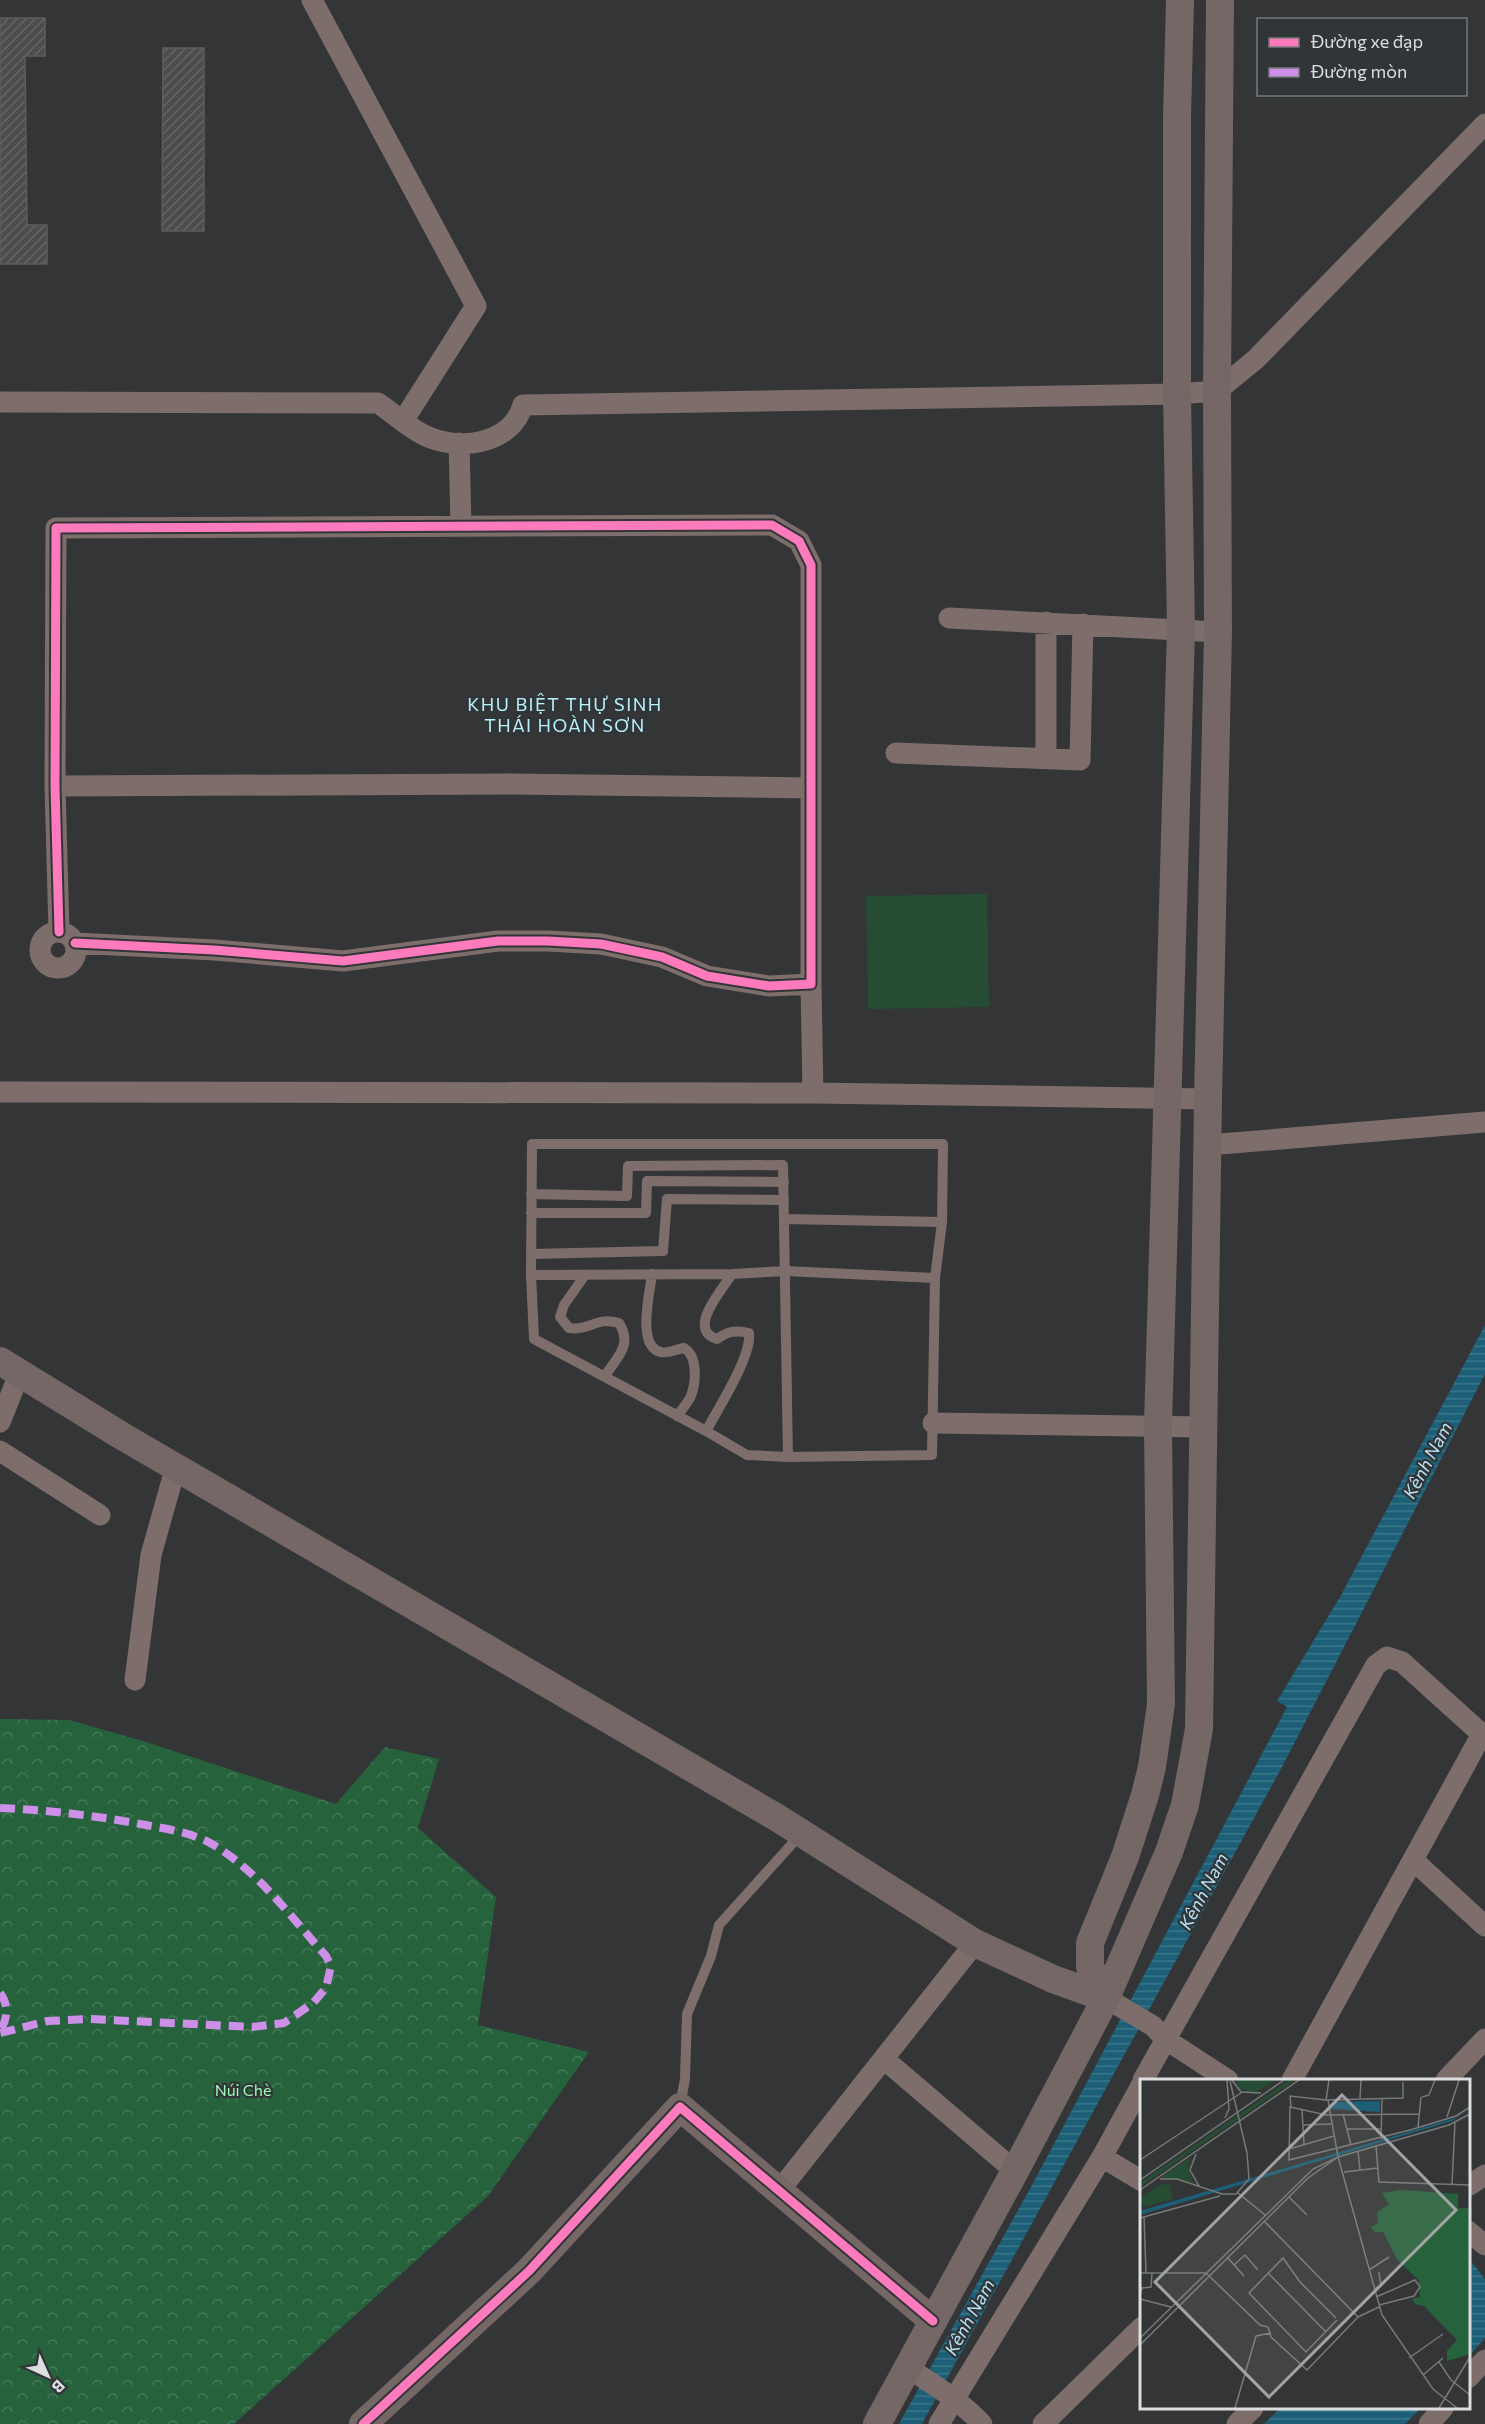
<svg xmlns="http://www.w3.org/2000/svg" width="1485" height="2424" viewBox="0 0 1485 2424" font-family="Commissioner,sans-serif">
<defs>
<pattern id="forest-crowns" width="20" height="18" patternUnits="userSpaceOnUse" patternTransform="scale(1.5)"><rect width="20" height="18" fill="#26633d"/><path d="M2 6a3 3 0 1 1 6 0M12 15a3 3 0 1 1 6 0" fill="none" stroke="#457959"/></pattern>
<pattern id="water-rules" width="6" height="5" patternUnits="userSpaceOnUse" patternTransform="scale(1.5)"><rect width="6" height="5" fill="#1c5f77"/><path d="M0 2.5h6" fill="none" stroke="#3c768a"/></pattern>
<pattern id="building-hatch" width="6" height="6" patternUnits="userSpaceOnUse" patternTransform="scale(1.5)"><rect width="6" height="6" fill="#4b4c4c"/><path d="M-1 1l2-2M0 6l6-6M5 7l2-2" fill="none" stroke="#646565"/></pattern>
</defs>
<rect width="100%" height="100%" fill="#333536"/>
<path fill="url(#forest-crowns)" d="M0,1719L69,1720L143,1741L336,1804L385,1747L439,1759L418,1828L496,1897L478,2025L589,2052L488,2196L234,2424H0Z"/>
<path fill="#264d33" d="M987,894L989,1007L868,1009L866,896Z"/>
<path fill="url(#water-rules)" d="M1485,1325V1374L1282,1767L922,2424H899L1032,2185L1287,1707L1277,1701L1340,1597Z
M1468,2257L1485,2279V2338L1469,2356Z
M1280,2408H1421L1405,2424H1264Z"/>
<path fill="url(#building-hatch)" stroke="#5c5c5c" stroke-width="1.5" d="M0,18H45V56H25L27,225H47V264H0Z
M163,48H204V231H162Z"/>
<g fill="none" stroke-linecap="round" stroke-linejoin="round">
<path stroke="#7e6e6b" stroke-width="10" d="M532,1144H943L942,1222L935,1278L932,1455L788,1457L747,1455L706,1431L534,1339L531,1275Z
M531,1194L627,1196L628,1166L783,1165L788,1457
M531,1213H646L647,1181L784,1182
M784,1219L942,1222
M531,1254L663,1251L667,1199L784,1200
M652,1274C650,1292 636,1347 661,1352C668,1354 676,1349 684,1348C698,1356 696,1382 691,1396C688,1403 681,1410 677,1416
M531,1275L732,1274L785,1271L935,1278
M585,1275L564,1305L560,1317L569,1328C591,1331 596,1316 619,1323C633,1345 617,1357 605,1376
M706,1431C718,1409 752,1356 749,1333C736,1330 728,1331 717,1339C686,1330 722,1290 732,1274
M680,2106L685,2079L687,2014L711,1956L719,1925L800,1835"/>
<path stroke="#7e6e6b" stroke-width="21" d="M312,0L476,306L403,421
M0,402L378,403C393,413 408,427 424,435C458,452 511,445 523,405L1177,394L1217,391L1256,359L1485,124
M459,443L461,526
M949,618L1218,632
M1046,622V757
M896,753L1080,760L1083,624
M55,786L511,784L811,788
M59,932L55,786L56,528L772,525L799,541L811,565V984L769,986L707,976L662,957L601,944L548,941H498L343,961L214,950L75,943
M40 950a18 18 0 1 1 36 0a18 18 0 1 1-36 0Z
M811,984L813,1093
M0,1092L813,1093L1208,1099
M1208,1145L1485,1122
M0,1422L20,1372
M933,1423L1204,1427
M0,1451L100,1515
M135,1680L151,1555L176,1466
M1413,1860L1485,1926
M1106,1998L1153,2026L1165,2039L1228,2080
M884,2059L1015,2171
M1143,2080L1376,1665L1387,1657L1402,1662L1485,1737
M1292,2080L1482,1734
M1446,2080L1485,2039
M1102,2157L1142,2181
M1468,2186L1485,2175
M779,2191L975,1943
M1468,2231L1485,2245
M908,2368C934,2385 961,2401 982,2424
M1468,2378L1485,2360
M939,2424L1102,2157L1142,2084
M1043,2424L1142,2327
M1237,2424L1253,2408
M1429,2424L1443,2408"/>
<path stroke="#746765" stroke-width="28" d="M0,1361L122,1436L776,1817L975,1943L1053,1979L1106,1998
M1106,1998L1090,1967V1943L1125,1857L1145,1795L1152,1767L1161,1704L1158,1425L1181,629L1177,394V117L1180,0
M363,2424L529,2271L680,2107L933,2321
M877,2424L1015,2171L1106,1998L1169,1852L1185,1805L1199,1729L1208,1099L1218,632L1217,391L1220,0"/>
<path stroke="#ce8fe9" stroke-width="8" stroke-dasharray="15 8" stroke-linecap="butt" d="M0,1808C49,1810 98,1816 146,1825C167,1829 193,1833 212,1844C258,1871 291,1917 326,1956L331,1966L326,1988L313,2003L284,2023L252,2027L89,2019L48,2021L0,2033
M0,1993C9,2005 8,2018 0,2031"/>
<g stroke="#323537" stroke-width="13">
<path id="cycleway" d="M59,932L55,786L56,528L772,525L799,541L811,565V984L769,986L707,976L662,957L601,944L548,941H498L343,961L214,950L75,943
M363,2424L529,2271L680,2107L933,2321"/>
</g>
<use href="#cycleway" stroke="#fd7abc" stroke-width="9"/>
</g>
<g text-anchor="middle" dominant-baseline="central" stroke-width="4.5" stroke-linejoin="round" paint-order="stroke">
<g font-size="16" fill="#9bfab7" stroke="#323537">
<text x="243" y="2089">Núi Chè</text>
</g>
<g font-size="18" letter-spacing="1.5" fill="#b6f0fb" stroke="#323537">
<text x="565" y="704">KHU BIỆT THỰ SINH<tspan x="565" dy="21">THÁI HOÀN SƠN</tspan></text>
</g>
<g font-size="18" font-style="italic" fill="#b5e0f4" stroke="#323537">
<text transform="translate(1427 1460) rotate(-62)">Kênh Nam</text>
<text transform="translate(1203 1891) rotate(-62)">Kênh Nam</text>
<text transform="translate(969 2317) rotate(-61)">Kênh Nam</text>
</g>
</g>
<g transform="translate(1140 2079)">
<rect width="330" height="330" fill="#333536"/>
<path d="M149,1H155L0,108V104ZM51,78L48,86L53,104L21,98Z" fill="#264d33"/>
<path d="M261,111L318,115V129H330V275L307,282V272L317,261L284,227L275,225L272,220L280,218L279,202L257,180L243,153H234L231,148L238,144L237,133L249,125L242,114Z" fill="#26633d"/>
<path d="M96,1H136L114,14L99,9ZM29,105L33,120L4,128L0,120L19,106Z" fill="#264d33"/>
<path d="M240,22V33L190,30L192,23ZM330,29L312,42L0,136V132L315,39Z" fill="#1c5f77"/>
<path fill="none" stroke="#77797a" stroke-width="1.5" d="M92,1L101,13L121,14M90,2L107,74M282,18L289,16L295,1M220,19L221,1M186,21L189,1M188,21L198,78M151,28L150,17L186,21L263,19V3M162,31L164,65M203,35L211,66M279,35L186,36L150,28L149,81L270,51L316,37L330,28M307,38L319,1M85,39L89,30L87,1M163,46L191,45M278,48L281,18M207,50H241M241,60L242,19M236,67L239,103L330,106M149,70L194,57M218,72L220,91M56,75L50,91L59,107M198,78L242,236L293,310L317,329M0,81L101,14M204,93L238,89M20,100H37L82,115H96L109,100L107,74M0,101L144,1M312,105L315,43M0,111L159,1M98,114L125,136M149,118L167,136M4,138L6,194M0,139L80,117M87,178L104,197M94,186L105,176L118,191M229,191L249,178M0,194H66L120,246L128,248L131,258L167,291L218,238L124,142M128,194L186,253M234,210L241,207L239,193M0,216L2,209L11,208L12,194M236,218L275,201L280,208L274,217L239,226M0,220L31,228M218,238L239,228M196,239L160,203L143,179L109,214L166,273L197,241M0,259L173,90L198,78L309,46L330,35M0,266L168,99L198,78M269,279L303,255M299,283L311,301L330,316M283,296L303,279M95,329L116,257L131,254M299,329L330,278"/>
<path fill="#a1a3a4" fill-opacity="0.15" stroke="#a1a3a4" stroke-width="3" d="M202,16L316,131L129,318L15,203Z"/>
<rect width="330" height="330" fill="none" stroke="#dcdedf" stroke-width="3"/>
</g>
<rect x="1257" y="18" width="210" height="78" fill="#323537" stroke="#76797a" stroke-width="1.5"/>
<rect x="1269" y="38" width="30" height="9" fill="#fd7abc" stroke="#76797a" stroke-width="1.5"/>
<text x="1311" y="48" font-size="18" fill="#dcdedf">Đường xe đạp</text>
<rect x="1269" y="68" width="30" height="9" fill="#ce8fe9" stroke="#76797a" stroke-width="1.5"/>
<text x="1311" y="78" font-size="18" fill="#dcdedf">Đường mòn</text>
<g transform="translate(48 2376) rotate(135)" stroke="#323537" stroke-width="4.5" paint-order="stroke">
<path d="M0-4.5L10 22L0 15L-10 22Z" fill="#dcdedf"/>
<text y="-9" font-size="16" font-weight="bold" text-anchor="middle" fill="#dcdedf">B</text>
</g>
</svg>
